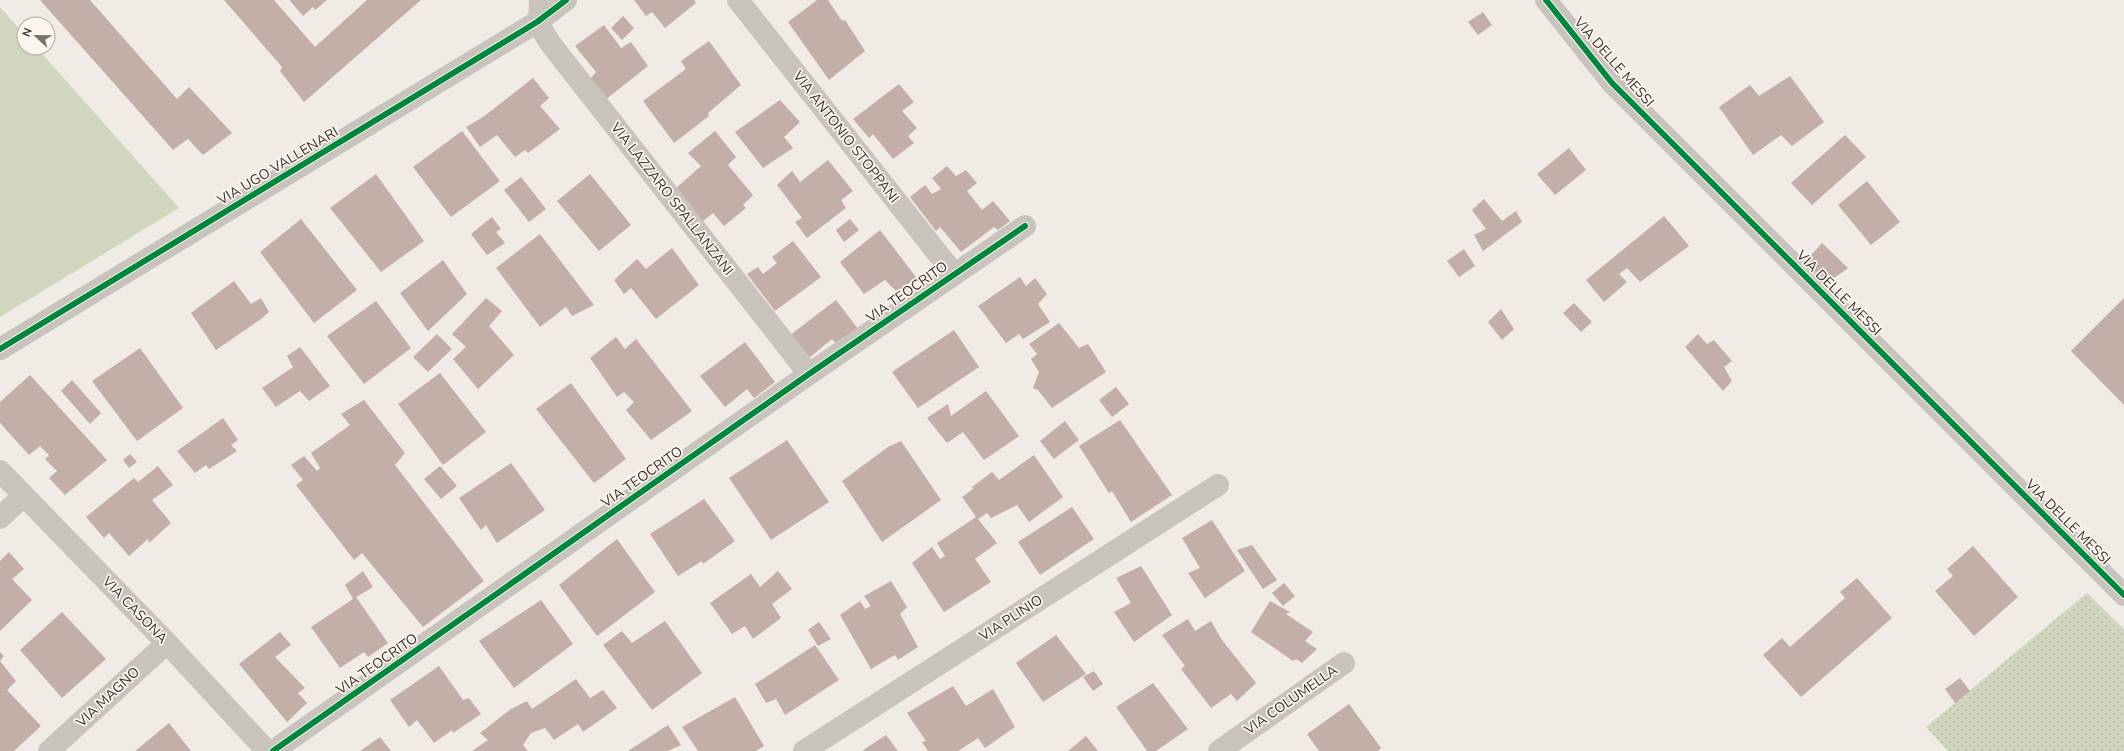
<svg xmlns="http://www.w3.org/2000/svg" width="2124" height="751" viewBox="0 0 2124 751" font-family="'Nunito Sans',sans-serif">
<defs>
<pattern id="grass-dots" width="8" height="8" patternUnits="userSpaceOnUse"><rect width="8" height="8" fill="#d1d6bf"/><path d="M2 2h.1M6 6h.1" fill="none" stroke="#b4b8a4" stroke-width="1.8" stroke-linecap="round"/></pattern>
</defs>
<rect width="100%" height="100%" fill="#f0ebe5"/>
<path fill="url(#grass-dots)" d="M2087,593L2124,629V751H1948L1926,727Z"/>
<path fill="#d1d6bf" d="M0,7L24,34V48H37L179,208L0,317Z"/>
<path fill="#c3afa7" d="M40,0H90L177,99L189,87L232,133L203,155L188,139L173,150Z
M224,0H274L315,47L367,0H421L304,102L280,71L282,67Z
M291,0H327L315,10L313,7L303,16L290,1Z
M634,0H694L696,3L665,28L652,12L646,16Z
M817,0H828L842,21L845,20L865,51L829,80L788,22Z
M1483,12L1492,25L1478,35L1468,22Z
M623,16L634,28L622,40L611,28Z
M604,25L621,48L631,42L648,66L605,100L589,80L596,72L575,46Z
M709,41L741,85L708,113L709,116L674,143L643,101L686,69L681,61Z
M1790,76L1824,122L1792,146L1781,135L1753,155L1719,107L1750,85L1759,96Z
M533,78L549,98L540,106L560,129L528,153L525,150L515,157L497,135L480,147L466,127L483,117Z
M899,84L914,102L902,111L917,128L908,136L914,143L893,159L873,134L869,138L853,119Z
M780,100L800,122L784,137L793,148L763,168L735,132Z
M462,131L500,181L451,217L413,167Z
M715,131L736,157L728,165L753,195L743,205L746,208L724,226L713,213L702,222L675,189L701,166L688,153Z
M1845,135L1866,157L1812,205L1791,183Z
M1569,148L1586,170L1555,195L1537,174Z
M828,160L853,191L841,200L846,208L807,238L795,222L802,218L777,185L792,171L800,182Z
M947,166L956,176L966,170L977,183L967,191L982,210L993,201L1010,221L998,230L994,227L961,252L940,227L936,231L910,197L925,185L932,194L941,189L932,178Z
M376,174L424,241L381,272L330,208Z
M590,174L631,225L599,251L557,201Z
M521,177L546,209L529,222L504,190Z
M1867,181L1900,222L1871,245L1838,205Z
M1484,199L1502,221L1516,211L1522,222L1483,251L1474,235L1486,229L1472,210Z
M1664,216L1689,246L1640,282L1627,268L1619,274L1627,282L1604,302L1586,280Z
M492,217L501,229L496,232L505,243L487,255L471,234Z
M301,219L357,290L314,323L260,252Z
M850,219L859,230L844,242L836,230Z
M880,230L916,277L898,293L885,280L864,294L840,262Z
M540,234L594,305L572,316L566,307L540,327L496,268Z
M793,241L821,277L775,311L747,274L758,267L763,274L777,263L772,257Z
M1822,243L1848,268L1827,283L1805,262Z
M672,248L699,285L656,319L631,288L624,294L614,280L637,259L646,269Z
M1464,249L1475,266L1459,277L1447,261Z
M443,260L467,294L428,331L400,293Z
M1020,277L1026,286L1035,278L1047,294L1038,304L1050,322L1023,339L1019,334L1006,343L978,306Z
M234,281L251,304L261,298L269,312L261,319L216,350L191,313Z
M486,298L502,311L489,326L514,355L478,389L453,359L466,347L452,334Z
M2124,298V405L2071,351Z
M836,300L859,330L837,345L832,339L809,358L790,335Z
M376,301L411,348L364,384L327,336Z
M1574,303L1592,322L1581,332L1563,313Z
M1501,309L1514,329L1502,340L1488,322Z
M1059,323L1079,348L1088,344L1106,372L1052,408L1038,390L1033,388L1039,372L1031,359L1037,354L1029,344Z
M954,330L979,367L918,408L892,372Z
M437,334L452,349L428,372L413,357Z
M1698,334L1707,344L1714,340L1732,361L1724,367L1732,381L1723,391L1685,347Z
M616,337L625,349L636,339L692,411L651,440L626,410L634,402L624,392L617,397L590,358Z
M745,342L775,382L754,398L747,389L725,407L700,376Z
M300,347L330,386L309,401L300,391L276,407L262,388L293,367L287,356Z
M140,348L183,408L137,441L92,381Z
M440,373L486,432L443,465L398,404Z
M30,375L107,460L65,495L49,478L57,471L45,459L49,455L40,446L29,455L0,423V402Z
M72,380L101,413L90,424L61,391Z
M571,383L626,459L594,483L536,409Z
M1116,387L1129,404L1112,417L1099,400Z
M986,391L1019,436L984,460L963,432L947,443L927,418L948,404L951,416Z
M364,400L405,453L395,465L484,581L423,627L362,553L354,560L296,485L303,480L291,465L304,456L317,471L320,468L311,453L350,425L341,414Z
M223,418L238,440L231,445L237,451L209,469L206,465L195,473L177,451Z
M1120,420L1172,495L1131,522L1112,491L1109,493L1079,446Z
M1065,421L1079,440L1054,459L1040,441Z
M787,440L829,502L771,540L729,478Z
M901,441L941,500L882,542L842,481L888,447Z
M130,454L137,462L129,468L123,460Z
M1034,455L1063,497L1029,522L1017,505L991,518L987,513L978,519L997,543L975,559L991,582L944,612L912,563L932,547L940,559L945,556L937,543L976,517L962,497L973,489L972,487L992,472L999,480Z
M511,463L545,510L497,543L486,525L481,530L459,498Z
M158,466L173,485L152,500L171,523L149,543L148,539L129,556L109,533L104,538L86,517L134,478L138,482Z
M440,466L457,486L441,499L424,479Z
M704,499L735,541L703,564L702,561L678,576L650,534Z
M1072,507L1094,539L1040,575L1018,542Z
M1212,520L1245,571L1205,598L1188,573L1200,568L1182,538Z
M617,539L655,592L597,636L559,585Z
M1252,545L1277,580L1263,589L1237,550Z
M1973,546L2018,597L1974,636L1935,591L1953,576L1947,569Z
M9,552L24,569L12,579L32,600L0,631V561Z
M1141,566L1172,615L1134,642L1114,612L1131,603L1116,578Z
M363,571L373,587L353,599L345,585Z
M778,571L792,589L772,604L781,618L753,639L745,626L732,634L710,603L751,574L760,587Z
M1857,578L1892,618L1801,697L1763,655L1782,638L1790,647L1845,598L1840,592Z
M891,581L907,607L900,614L918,647L898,660L895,655L871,669L840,615L860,601L865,609L871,606L864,596Z
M1284,583L1295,596L1283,606L1272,593Z
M356,597L388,643L368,657L364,652L340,668L311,627Z
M541,600L573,644L514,688L479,641Z
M1270,601L1290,612L1286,614L1313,632L1305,641L1317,649L1302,663L1296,659L1293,661L1251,632Z
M62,612L106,659L62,698L20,650Z
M1188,619L1195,631L1211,621L1222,640L1256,683L1237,701L1231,694L1211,708L1181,669L1185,666L1162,635Z
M665,621L702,673L652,710L603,645L622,631L632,643Z
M819,622L831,639L818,646L808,630Z
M280,632L291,645L275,657L266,660L275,657L305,688L298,693L307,703L287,722L239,664Z
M1056,635L1086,674L1043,702L1016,663Z
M815,645L839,680L785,715L776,699L766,703L755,684Z
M0,652L4,656L0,661L16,681L7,690L41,726L14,751H0Z
M439,666L463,700L469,698L481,714L453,733L452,730L434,743L417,720L409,727L390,700Z
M1094,671L1103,684L1093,691L1083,677Z
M1960,678L1970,691L1955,703L1945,689Z
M576,679L590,698L603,690L617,708L583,732L578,724L554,740L545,728L531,733L523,745L528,751H472L488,740L480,733L511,709L527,701L532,709Z
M1153,683L1188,729L1156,751H1147L1116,707Z
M953,686L966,706L993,689L1015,727L985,748L978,738L958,751H928L922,742L926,741L907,713Z
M735,697L764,746L756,751H698L682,727Z
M1349,704L1381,748L1378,751H1319L1307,734Z
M169,723L191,751H135Z
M668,725L681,745L668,751H628Z
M886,735L898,751H862Z
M1086,736L1098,751H1068Z
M380,737L391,751H360Z"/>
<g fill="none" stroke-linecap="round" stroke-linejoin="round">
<path stroke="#c9c3be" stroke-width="18" d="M537,22L538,0"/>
<path stroke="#c9c3be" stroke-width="22" d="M738,0L954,274
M1546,0L1612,83L2124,595
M537,22L550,43L809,374
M0,349L537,22L566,0
M0,471L167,643L267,751
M0,518L23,496
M49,751L167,643
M273,751L809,374L1025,226
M804,751L1218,485
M1219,751L1344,663"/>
<g stroke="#fbf5ee" stroke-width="8">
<path id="cycleway" d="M1546,0L1612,83L2124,595
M0,349L537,22L566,0
M273,751L809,374L1025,226"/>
</g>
<use href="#cycleway" stroke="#00873e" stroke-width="6"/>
</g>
<g text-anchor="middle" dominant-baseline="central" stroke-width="3.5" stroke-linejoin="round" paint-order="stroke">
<g font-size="14" fill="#3b302b" stroke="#fbf5ee">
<text transform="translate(1614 62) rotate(49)">VIA DELLE MESSI</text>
<text transform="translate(846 137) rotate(52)">VIA ANTONIO STOPPANI</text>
<text transform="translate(278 166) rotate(-31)">VIA UGO VALLENARI</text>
<text transform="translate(672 199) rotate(52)">VIA LAZZARO SPALLANZANI</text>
<text transform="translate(907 292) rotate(-35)">VIA TEOCRITO</text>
<text transform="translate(1839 293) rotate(45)">VIA DELLE MESSI</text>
<text transform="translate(642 477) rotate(-35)">VIA TEOCRITO</text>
<text transform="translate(2068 522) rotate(45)">VIA DELLE MESSI</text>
<text transform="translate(135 610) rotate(46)">VIA CASONA</text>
<text transform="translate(1011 618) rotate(-33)">VIA PLINIO</text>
<text transform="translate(377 664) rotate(-35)">VIA TEOCRITO</text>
<text transform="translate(108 697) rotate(-43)">VIA MAGNO</text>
<text transform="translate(1291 700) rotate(-35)">VIA COLUMELLA</text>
</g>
</g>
<g transform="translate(36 36) rotate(292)"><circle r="19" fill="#fbf5ee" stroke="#aea6a0"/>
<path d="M0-3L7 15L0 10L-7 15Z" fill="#7a716c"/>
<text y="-6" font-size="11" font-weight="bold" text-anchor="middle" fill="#3b302b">N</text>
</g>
</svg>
